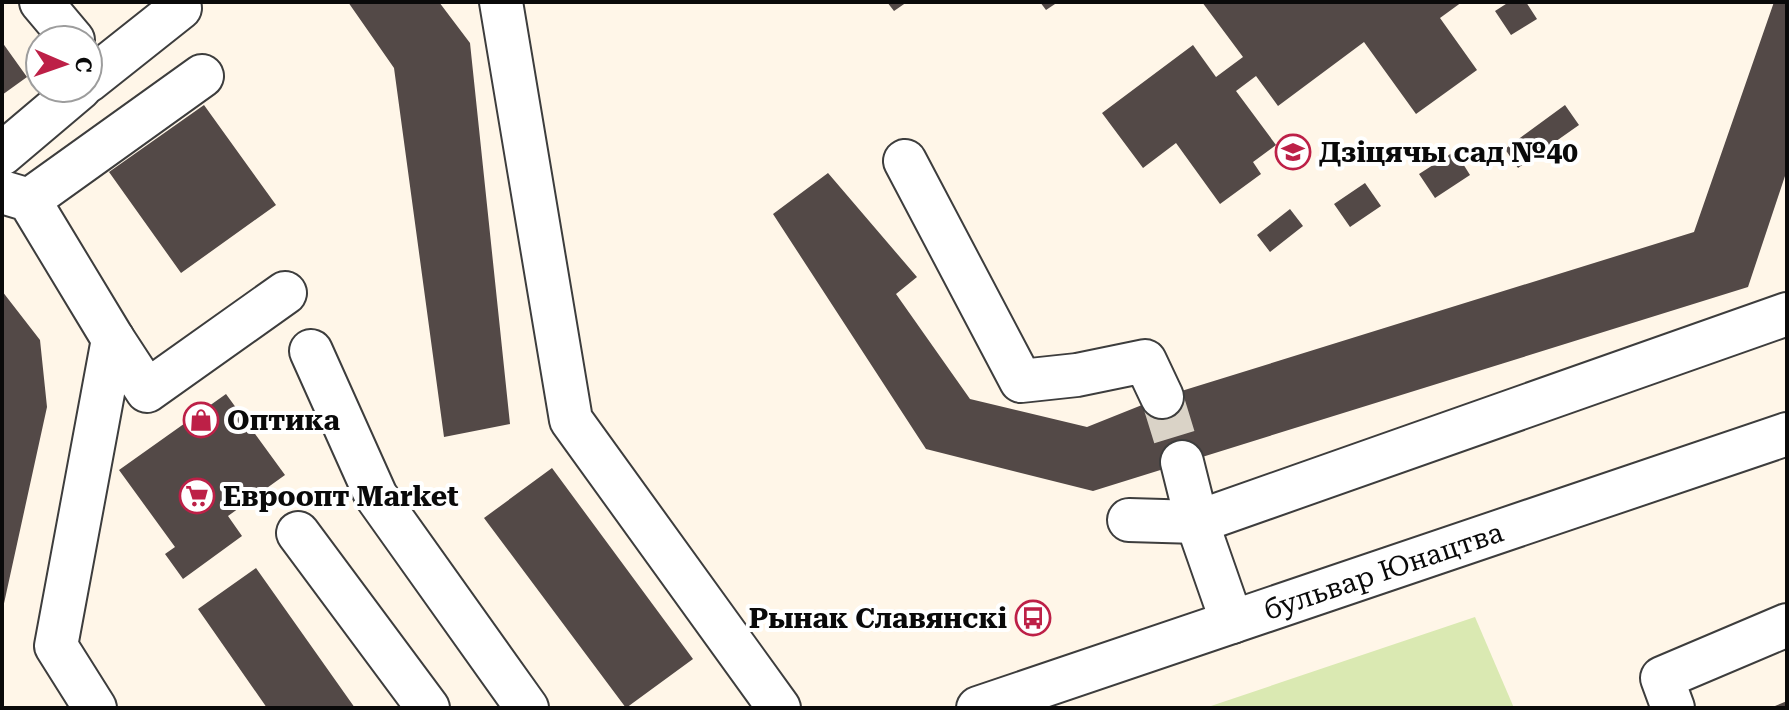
<svg xmlns="http://www.w3.org/2000/svg" width="1789" height="710" viewBox="0 0 1789 710" font-family="'Roboto Serif',serif">
<rect width="100%" height="100%" fill="#fff6e8"/>
<path fill="#dae9b2" d="M1475,617L1514,708H1205Z"/>
<path fill="#534947" d="M348,2H439L470,43L510,424L444,437L394,68Z
M887,2H907L894,11Z
M1040,2H1058L1046,10Z
M1202,2H1462L1440,18L1477,70L1416,114L1364,42L1278,106L1256,76L1236,91L1276,145L1253,162L1261,174L1220,204L1176,143L1143,168L1102,113L1193,45L1216,77L1243,57Z
M1509,2H1526L1537,19L1511,35L1495,11Z
M1774,2H1787V170L1748,287L1093,491L926,449L773,214L828,173L917,277L896,294L970,399L1087,427L1162,397L1694,232Z
M2,42L27,77L2,95Z
M204,105L276,205L181,273L109,172Z
M1565,105L1579,125L1518,168L1505,149Z
M1455,151L1470,175L1435,198L1419,174Z
M1365,183L1381,206L1350,227L1334,204Z
M1290,209L1303,226L1270,252L1257,235Z
M2,291L40,340L47,407L3,608Z
M226,394L285,475L228,516L242,536L183,579L165,554L175,547L119,470Z
M552,468L693,659L626,708L484,518Z
M256,568L355,708H267L198,609Z
M1787,701V708H1770Z"/>
<g fill="none" stroke-linecap="round" stroke-linejoin="round">
<path stroke="#dad3c7" stroke-width="42" stroke-dasharray="42 21" stroke-linecap="butt" d="M1162,397L1182,462"/>
<g stroke="#3d3d3d" stroke-width="46">
<g id="minor">
<path d="M41,2L73,40"/>
<path d="M501,2L571,420L779,708"/>
<path d="M88,81L180,8"/>
<path d="M2,154L80,88"/>
<path d="M905,161L1021,381L1077,375L1145,361L1162,397"/>
<path d="M2,192L29,200L113,339L56,646L95,708"/>
<path d="M29,200L202,76"/>
<path d="M113,339L147,391L285,293"/>
<path d="M311,351L376,496L527,708"/>
<path d="M1182,462L1197,522L1232,622"/>
<path d="M1129,520L1197,522L1787,314"/>
<path d="M298,533L428,708"/>
<path id="s1" d="M978,708L1787,434"/>
<path d="M1673,708L1662,678L1787,625"/>
</g>
</g>
<use href="#minor" stroke="#fff" stroke-width="42"/>
</g>
<defs>
<g id="school-ring" transform="scale(1.8)"><circle r="9.5" fill="#fff" stroke="#bd2047" stroke-width="1.5"/><path d="M0-5L7-2L0 1L-7-2ZM-4 1L0 2.5L4 1V4Q0 6-4 4Z" fill="#bd2047"/></g>
<g id="shop-ring" transform="scale(1.8)"><circle r="9.5" fill="#fff" stroke="#bd2047" stroke-width="1.5"/><path d="M-5-2.5h2.3a2.7 3.5 0 0 1 5.4 0H5L5.5 6h-11ZM-1.5-2.5h3a1.5 2.3 0 0 0-3 0Z" fill="#bd2047"/></g>
<g id="supermarket-ring" transform="scale(1.8)"><circle r="9.5" fill="#fff" stroke="#bd2047" stroke-width="1.5"/><path d="M-6-5.5h2.5l.6 2H6L4.5 2H-2.5L-4.4-4H-6ZM-1.5 3.2a1.3 1.3 0 1 0 .1 0ZM3 3.2a1.3 1.3 0 1 0 .1 0Z" fill="#bd2047"/></g>
<g id="bus-ring" transform="scale(1.8)"><circle r="9.5" fill="#fff" stroke="#bd2047" stroke-width="1.5"/><path d="M-5-6H5V4H4V6H2V4H-2V6H-4V4H-5ZM-3.5-4V0h7V-4ZM-3.5 1.2v1.5H-2V1.2ZM2 1.2v1.5H3.5V1.2Z" fill="#bd2047"/></g>
</defs>
<g fill-rule="evenodd">
<use href="#school-ring" x="1293" y="152"/>
<use href="#shop-ring" x="201" y="420"/>
<use href="#supermarket-ring" x="197" y="496"/>
<use href="#bus-ring" x="1033" y="618"/>
</g>
<g text-anchor="middle" dominant-baseline="central" stroke-width="8" stroke-linejoin="round" paint-order="stroke">
<g font-size="28" font-weight="bold" fill="#0a0a0a" stroke="#fff" text-anchor="start">
<text x="1319" y="152">Дзіцячы сад №40</text>
<text x="227" y="420">Оптика</text>
<text x="223" y="496">Евроопт Market</text>
<text x="1007" y="618" text-anchor="end">Рынак Славянскі</text>
</g>
<g font-size="28" fill="#0a0a0a" stroke="#fff">
<text stroke="none"><textPath href="#s1" startOffset="428">бульвар Юнацтва</textPath></text>
</g>
</g>
<rect width="1789" height="710" fill="none" stroke="#0a0a0a" stroke-width="8"/>
<g transform="translate(64 64) rotate(92)"><circle r="38" fill="#ffffff" stroke="#9d9d9d" stroke-width="2"/>
<path d="M0-6L14 30L0 20L-14 30Z" fill="#bd2047"/>
<text y="-12" font-size="22" font-weight="bold" text-anchor="middle" fill="#0a0a0a">С</text>
</g>
</svg>
